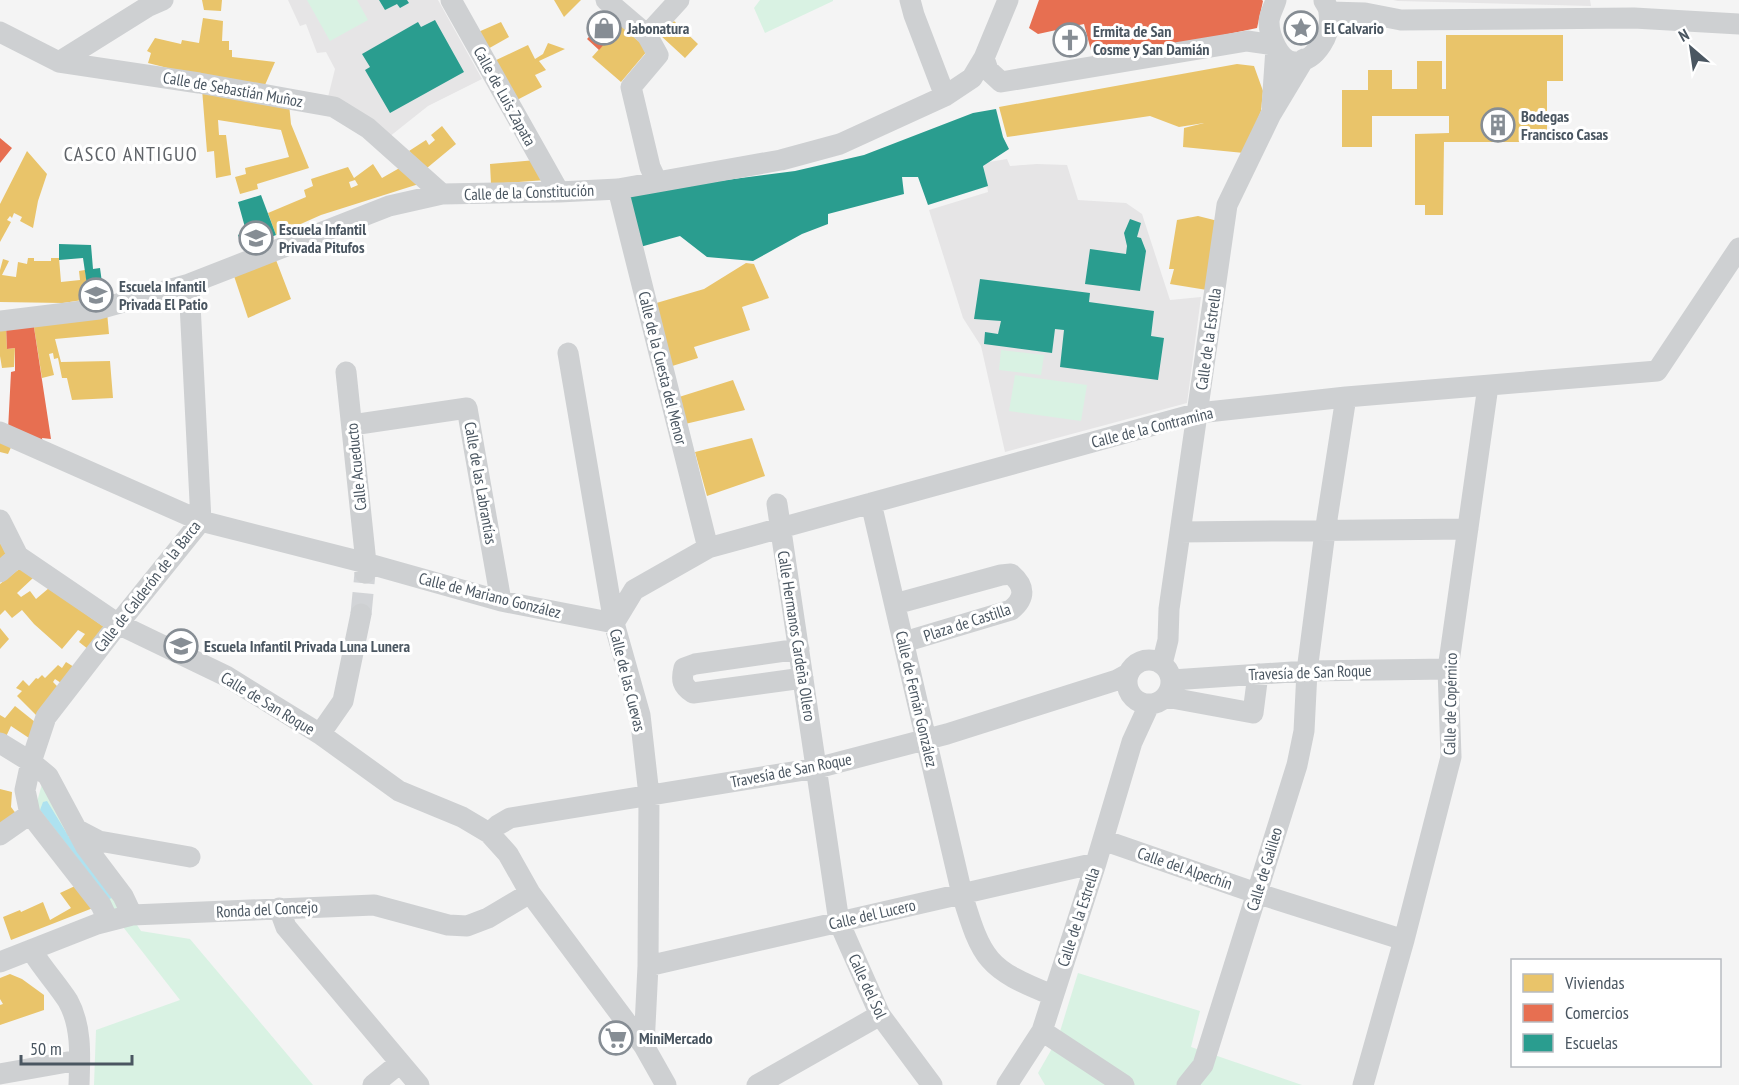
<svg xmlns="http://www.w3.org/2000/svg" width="1739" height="1085" viewBox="0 0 1739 1085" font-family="'PT Sans Narrow',sans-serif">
<rect width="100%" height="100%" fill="#f4f4f4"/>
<path fill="#e6e5e6" d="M288,0H438L482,79L428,106L389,137L327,101L335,69L326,52L317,53L306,24L300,26Z
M1393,0H1590L1591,6L1398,1Z
M1007,159L1010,166L1037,164L1067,165L1078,200L1126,203L1142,214L1170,300L1201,297L1187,403L1005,452L981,346L963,318L929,210L988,192L983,163Z"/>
<path fill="#d9f2e3" d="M307,0H357L368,20L330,41Z
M760,0H833V1L765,33L754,8Z
M1001,350L1044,355L1041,375L999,370Z
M1015,375L1087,385L1081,421L1009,411Z
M42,784L141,931L190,939L313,1085H94L96,1030L180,1000L46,828L35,809Z
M1078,973L1200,1011L1191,1047L1302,1085H1045L1038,1073L1058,1038Z"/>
<path fill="#aee2f0" d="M47,801L77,850L112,898L109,899L40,810L43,802Z"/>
<path fill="#e9c46a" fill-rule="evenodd" d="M202,0H222L221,11L204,10Z
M554,0H581L564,17Z
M203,18L223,21L222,41H229V50H232V57L275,62L265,85L195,75L148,63L151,53L147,51L155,38L181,44L182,40L199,43Z
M674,21L698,44L685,58L660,35Z
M501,22L509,37L486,50L476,33Z
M621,25L648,50L621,82L592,57Z
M1446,35H1563V81H1547V142H1444L1443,215H1425V205H1415V134L1449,133V116H1372V147H1342V90H1368V70H1392V89H1417V61H1442V89H1446Z
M548,43L565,49L539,61L546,70L535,75L542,87L515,101L492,62L528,45L535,59L543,54Z
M1237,64L1254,66L1263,91L1261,111L1244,153L1183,147L1184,128L1204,123L1179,127L1150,116L1007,137L999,107Z
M202,89L289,104L291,124L309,168L257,184L258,189L240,194L235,177L246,174L245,168L289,157L281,130L218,120L219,135H226L231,175L216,178L214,151L207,152Z
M442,126L456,144L427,168L409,151L426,140L429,145L435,140L431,135Z
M27,151L47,174L38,201L33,228L20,221L22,217L14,213L12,218L10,216L7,220L11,222L0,242V204Z
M536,160L546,180L491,184L490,164Z
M373,164L382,178L403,166L422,183L321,215L276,235L268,213L306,197L304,190L313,186L311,179L348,167L354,178ZM355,180L358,185L351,188L349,182Z
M1198,216L1218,221L1207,290L1170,284L1174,269H1169L1177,220Z
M28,258H34V261H51V258H59L61,282L80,280L79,271L85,270L89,299L63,303L0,302V270L3,259L9,261L2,275L16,277L18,262L27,264Z
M276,260L291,299L248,318L234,276Z
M746,263L754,264L769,298L742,307L750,330L694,347L698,358L669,367L653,304L704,289Z
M107,312L109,334L55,339L61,362L110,361L113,398L72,400L67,378H62L58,358L54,359L53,353L49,354L54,375L42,378L33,321Z
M6,325L7,349L15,348L14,367L2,368L0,356V326Z
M733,380L745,410L685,424L679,397Z
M0,437L13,443L8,454L0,452Z
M752,438L765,476L707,496L695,452Z
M0,543L8,555L0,567Z
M18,570H23L33,578L17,593L21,597L30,591L36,599L49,588L104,627L88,649L79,642L85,634L78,630L62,649L34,624L22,610L12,618L5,610L0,615V584Z
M0,628L9,639L0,649Z
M66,662L74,667L61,683L55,679L53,682L58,687L38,717L17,696L22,691L16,688L23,680L29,686L36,678L38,679L42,675L45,678L58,665L62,668Z
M15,706L35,722L29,738L11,726L4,741L0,738V715L5,718Z
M0,789L12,792L11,807L17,815L0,824Z
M75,886L93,908L11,940L3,917L20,910L21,912L43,902L50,920L71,908L60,893Z
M10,974L22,979L44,995V1010L0,1025V1005L3,1004L0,999V978Z"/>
<path fill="#e76f51" d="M1039,0H1262L1263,1L1257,28L1094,62L1084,24L1038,34L1029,28Z
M609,15L621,25L599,50L587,39Z
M0,138L12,148L0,163Z
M33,321L51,439L42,438L43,444L8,430L11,372L15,371V348L7,349L6,325Z"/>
<path fill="#2a9d8f" d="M379,0H407L409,3L400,8L397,4L385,10Z
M435,20L464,72L390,113L365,70L370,67L362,54L418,22L421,27Z
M996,109L1003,137L1009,149L983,166L988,186L928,205L918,177H902L904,194L828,214V224L802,234L753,261L707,257L680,236L640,247L628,193L795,171L864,155L973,113Z
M261,195L276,235L243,249L238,235L246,231L238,202Z
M1130,219L1141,223L1137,237L1141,238L1146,251L1140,291L1085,284L1090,249L1126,254L1127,246L1124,233Z
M59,244L91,245L93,269L100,268L104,297L89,299L83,258L59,260Z
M980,279L1090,293L1089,302L1154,311L1151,336L1164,338L1158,380L1060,367L1064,330L1055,329L1052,353L984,344L985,332L998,334L1001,321L974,319Z"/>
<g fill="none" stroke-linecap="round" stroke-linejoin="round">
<path stroke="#d2d4d7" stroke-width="21" stroke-dasharray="21 10" stroke-linecap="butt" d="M361,614L365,573"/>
<path stroke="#ced0d2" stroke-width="21" d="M451,0L559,192
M606,0L647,35L658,55L631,87L650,167L657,182
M910,0L914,15L945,96
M1276,0C1274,7 1269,15 1269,22C1269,35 1279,62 1295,62C1317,61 1332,33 1329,13C1329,9 1326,4 1324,1
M1329,12L1365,13L1401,20L1634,18L1739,24
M0,32L59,62L199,83L334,107L368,128L442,194
M647,35L679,0
M984,58L988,70L1001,82L1247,41L1275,45
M59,62L147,7L163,0
M1272,107L1276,48
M618,189L708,548
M0,321L99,309L189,284L389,206L442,194L559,192L618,189L781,160L840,144L945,96L972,78L984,58L1008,0
M568,353L614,623L640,715L649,795L648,966L644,1046
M346,372L366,563L365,573
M352,425L467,408L501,601
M0,432L201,521L366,563L501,601L614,623
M871,503L962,894C982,960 987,969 1052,995
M777,504L839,922L880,1015L932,1085
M0,520L18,556L118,624L226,676L320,734L399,791L462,817L489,833L508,854L530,893L644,1046L666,1085
M1180,532L1468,529
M0,572L18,556
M895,604L1001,575L1011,574C1025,586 1026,598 1011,610L904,642
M614,623L634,590L708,548L1198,413L1346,397L1657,371L1739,248
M799,649L695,664L684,668C681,680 682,686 693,693L803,678
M1127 682a22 22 0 1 1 44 0a22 22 0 1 1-44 0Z
M1162,664L1168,640L1169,609L1227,205L1271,114L1304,59
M1172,680L1307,671L1448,669
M1166,697L1253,713L1258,674
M320,734L343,701L361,614
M0,743L31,762L48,776L86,847L123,896L132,915
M76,829L99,841L190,857
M489,833L498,825L510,818L817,768L947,734L1117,680L1128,674
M0,835L30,814
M1103,840L1256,893L1404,940
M279,908L286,927L419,1085
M108,920L101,905L30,814L25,790L31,762L46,717L118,624L201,521L189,284
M32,951C43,969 57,984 68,1001C82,1026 80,1057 79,1085
M0,962L97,924L132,915L374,905L448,925L467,926L488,918L530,893
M648,966L1096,863
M1042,1031L1124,1085
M0,1074L79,1060
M373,1085L400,1063
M757,1085L880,1015
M1007,1085L1042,1031L1096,863L1132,742L1149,705
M1187,1085L1203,1065L1297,765L1304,731L1307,671L1325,532L1346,397
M1363,1085L1404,940L1451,757L1448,669L1488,386"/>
</g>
<defs>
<g id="shop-ring" transform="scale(1.725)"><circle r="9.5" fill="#fff" stroke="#868d94" stroke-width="1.5"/><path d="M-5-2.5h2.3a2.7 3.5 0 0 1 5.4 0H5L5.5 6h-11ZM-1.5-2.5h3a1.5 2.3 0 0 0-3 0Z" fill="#868d94"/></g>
<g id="sight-ring" transform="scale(1.725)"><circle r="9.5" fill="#fff" stroke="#868d94" stroke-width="1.5"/><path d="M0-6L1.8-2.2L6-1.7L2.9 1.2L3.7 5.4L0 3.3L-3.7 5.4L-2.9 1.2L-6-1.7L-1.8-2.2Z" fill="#868d94"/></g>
<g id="church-ring" transform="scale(1.725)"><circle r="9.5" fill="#fff" stroke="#868d94" stroke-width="1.5"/><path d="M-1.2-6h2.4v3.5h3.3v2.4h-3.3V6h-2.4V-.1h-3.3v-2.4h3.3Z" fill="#868d94"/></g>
<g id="building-ring" transform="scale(1.725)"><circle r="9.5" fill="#fff" stroke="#868d94" stroke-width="1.5"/><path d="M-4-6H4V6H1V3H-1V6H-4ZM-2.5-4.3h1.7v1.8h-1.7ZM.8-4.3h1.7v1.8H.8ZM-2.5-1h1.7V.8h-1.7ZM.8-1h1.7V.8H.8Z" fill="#868d94"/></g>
<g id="school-ring" transform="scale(1.725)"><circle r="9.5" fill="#fff" stroke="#868d94" stroke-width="1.5"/><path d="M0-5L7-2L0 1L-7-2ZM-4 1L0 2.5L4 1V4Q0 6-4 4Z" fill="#868d94"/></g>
<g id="supermarket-ring" transform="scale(1.725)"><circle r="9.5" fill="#fff" stroke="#868d94" stroke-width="1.5"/><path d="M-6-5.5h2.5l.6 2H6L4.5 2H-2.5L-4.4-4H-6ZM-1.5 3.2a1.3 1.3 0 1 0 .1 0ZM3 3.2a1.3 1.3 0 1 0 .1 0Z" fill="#868d94"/></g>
</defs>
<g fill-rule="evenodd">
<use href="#shop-ring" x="604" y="28"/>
<use href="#sight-ring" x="1301" y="28"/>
<use href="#church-ring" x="1070" y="40"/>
<use href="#building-ring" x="1498" y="125"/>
<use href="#school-ring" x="256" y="238"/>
<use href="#school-ring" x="96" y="295"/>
<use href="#school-ring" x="181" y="646"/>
<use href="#supermarket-ring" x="616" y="1038"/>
</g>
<g text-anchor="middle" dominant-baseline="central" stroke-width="6" stroke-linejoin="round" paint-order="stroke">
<g font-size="16" font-weight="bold" fill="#4a5661" stroke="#fff" text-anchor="start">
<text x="627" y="28">Jabonatura</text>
<text x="1324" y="28">El Calvario</text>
<text x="1093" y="31">Ermita de San<tspan x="1093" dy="18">Cosme y San Damián</tspan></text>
<text x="1521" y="116">Bodegas<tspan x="1521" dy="18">Francisco Casas</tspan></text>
<text x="279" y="229">Escuela Infantil<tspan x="279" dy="18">Privada Pitufos</tspan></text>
<text x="119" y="286">Escuela Infantil<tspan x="119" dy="18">Privada El Patio</tspan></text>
<text x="204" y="646">Escuela Infantil Privada Luna Lunera</text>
<text x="639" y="1038">MiniMercado</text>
</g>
<g font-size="16" fill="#4a5661" stroke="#fff">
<text transform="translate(233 89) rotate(10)">Calle de Sebastián Muñoz</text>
<text transform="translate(505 96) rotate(61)">Calle de Luis Zapata</text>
<text transform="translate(529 192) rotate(-2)">Calle de la Constitución</text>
<text transform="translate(1208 339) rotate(-82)">Calle de la Estrella</text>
<text transform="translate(663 368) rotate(76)">Calle de la Cuesta del Menor</text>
<text transform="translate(1152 427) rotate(-14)">Calle de la Contramina</text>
<text transform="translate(356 467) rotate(-96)">Calle Acueducto</text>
<text transform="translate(481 483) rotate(80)">Calle de las Labrantías</text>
<text transform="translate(147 586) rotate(-52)">Calle de Calderón de la Barca</text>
<text transform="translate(490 595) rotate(14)">Calle de Mariano González</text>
<text transform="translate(967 622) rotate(-18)">Plaza de Castilla</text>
<text transform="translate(797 636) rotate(81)">Calle Hermanos Cardeña Ollero</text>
<text transform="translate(1310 672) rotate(-2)">Travesía de San Roque</text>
<text transform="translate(628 680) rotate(76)">Calle de las Cuevas</text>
<text transform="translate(917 699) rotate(77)">Calle de Fernán González</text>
<text transform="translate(268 703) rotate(31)">Calle de San Roque</text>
<text transform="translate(1450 704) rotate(-89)">Calle de Copérnico</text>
<text transform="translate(791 770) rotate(-11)">Travesía de San Roque</text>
<text transform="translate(1185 868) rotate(19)">Calle del Alpechín</text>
<text transform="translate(1264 869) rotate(-73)">Calle de Galileo</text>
<text transform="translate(267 909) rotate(-3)">Ronda del Concejo</text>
<text transform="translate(872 914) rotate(-13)">Calle del Lucero</text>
<text transform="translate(1078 917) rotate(-72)">Calle de la Estrella</text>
<text transform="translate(868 986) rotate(65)">Calle del Sol</text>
</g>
<g font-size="20" letter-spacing="1.5" fill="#5f6368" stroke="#fff">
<text x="131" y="154">CASCO ANTIGUO</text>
</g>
</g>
<rect x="1511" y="959" width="210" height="108" fill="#ffffff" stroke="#b7bbc0" stroke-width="1.5"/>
<rect x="1523" y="974" width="30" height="18" fill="#e9c46a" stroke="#b7bbc0" stroke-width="1.5"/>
<text x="1565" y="989" font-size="18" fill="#4a5661">Viviendas</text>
<rect x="1523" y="1004" width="30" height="18" fill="#e76f51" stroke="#b7bbc0" stroke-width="1.5"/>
<text x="1565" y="1019" font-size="18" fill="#4a5661">Comercios</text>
<rect x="1523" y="1034" width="30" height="18" fill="#2a9d8f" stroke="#b7bbc0" stroke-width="1.5"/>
<text x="1565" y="1049" font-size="18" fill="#4a5661">Escuelas</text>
<g transform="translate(1691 48) rotate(331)" stroke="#ffffff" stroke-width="4.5" paint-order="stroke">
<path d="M0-4.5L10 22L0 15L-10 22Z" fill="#4a5661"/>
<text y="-9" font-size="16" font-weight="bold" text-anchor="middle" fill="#4a5661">N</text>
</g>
<path d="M21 1055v9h111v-9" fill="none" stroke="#4a5661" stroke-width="3"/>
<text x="30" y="1055" font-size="18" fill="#4a5661" stroke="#ffffff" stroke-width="4.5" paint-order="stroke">50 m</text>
</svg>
